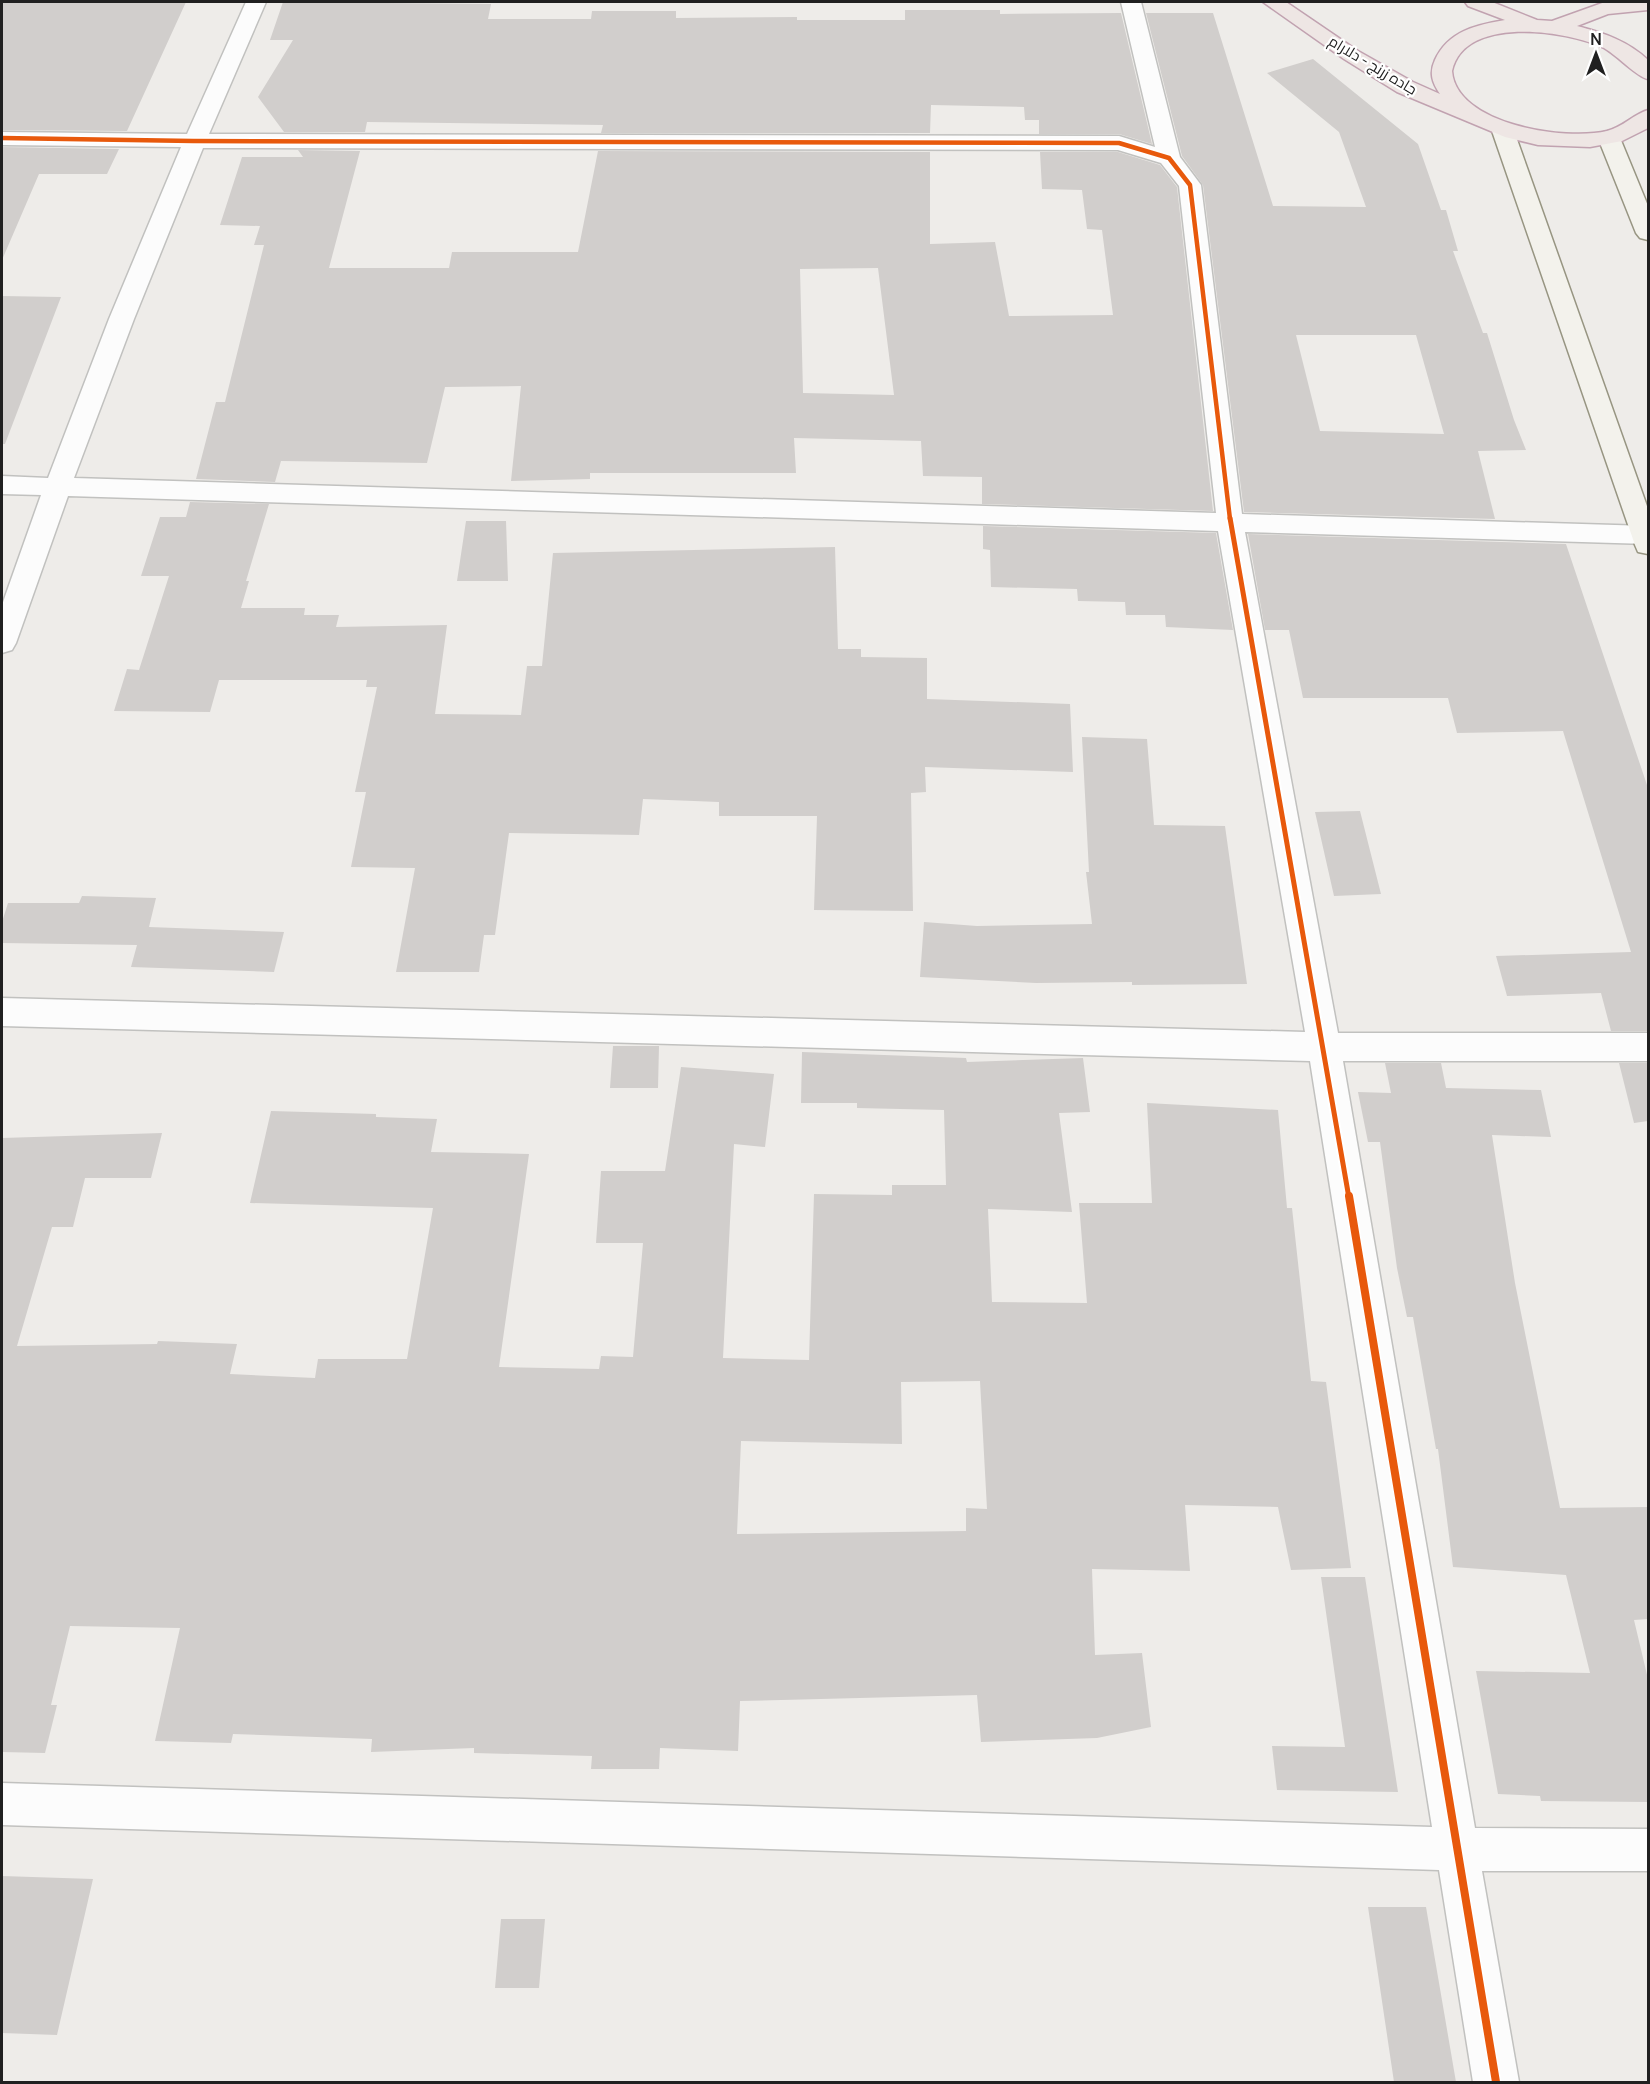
<svg xmlns="http://www.w3.org/2000/svg" width="1650" height="2084" viewBox="0 0 1650 2084" font-family="Manrope,Cairo,sans-serif">
<rect width="100%" height="100%" fill="#eeece9"/>
<path fill="#d1cecc" fill-rule="evenodd" d="M2,2H186L127,131L2,130Z
M283,2L491,4L488,19H591L592,11H676V18L797,17V20H905V10H1000V14L1121,13L1152,144L1119,134H1039V120H1025L1024,107L931,105L930,133H601L603,125L367,122L365,132H284L258,97L293,40H270Z
M1146,13H1213L1273,206L1366,207L1339,132L1267,73L1313,59L1418,144L1441,210H1446L1458,251H1453L1483,333H1487L1514,420L1526,450L1478,451L1495,519L1244,512L1203,185L1182,156ZM1296,335H1416L1444,434L1320,431Z
M2,147L119,149L107,174H39L2,260Z
M298,150L360,151L329,268H449L452,252H578L598,151L930,152V244L995,242L1009,316L1113,315L1102,230L1087,229L1082,190L1042,189L1040,152H1118L1160,165L1177,187L1213,511L982,504V477L923,476L921,441L794,438L796,473H590V479L511,481L521,386L445,387L427,463L281,461L275,482L196,479L216,402H225L264,245H254L260,226L220,225L242,157H303ZM878,268L894,395L803,393L800,269Z
M2,296L61,297L5,444H2Z
M190,502L269,504L246,581H249L241,608H305L304,615H339L336,627L447,625L435,714L521,715L527,666H542L553,553L835,547L838,649H861V657L927,658V699L1070,704L1073,772L925,767L926,792L911,793L913,911L814,910L817,816H719V802L643,799L639,835L509,833L495,935H484L479,972H396L415,868L351,867L366,792H355L377,687H366L367,680H219L210,712L114,711L127,669L139,670L169,576H141L160,517H186Z
M466,521H506L508,581H457Z
M983,526L1216,533L1233,630L1166,627L1165,615H1126L1125,602L1078,601L1077,589L991,587L990,550L983,549Z
M1248,534L1566,544L1648,788V1031H1611L1601,993L1507,996L1496,956L1631,952L1563,731L1457,733L1448,698H1303L1289,630H1265Z
M1082,737L1147,739L1154,825L1225,826L1247,984L1132,985V982L1036,983L920,977L924,922L977,926L1092,924L1086,872H1089Z
M1360,811L1381,894L1334,896L1315,812Z
M82,896L156,898L149,927L284,932L274,972L131,967L137,945L2,943V922L8,903H79Z
M613,1046H659L658,1088H610Z
M802,1052L966,1058L967,1062L1083,1058L1090,1112L1059,1113L1072,1212L988,1209L992,1302L1087,1303L1079,1203H1152L1147,1103L1278,1110L1287,1208H1292L1311,1381L1326,1382L1351,1568L1291,1570L1278,1507L1185,1505L1190,1571L1092,1569L1095,1655L1142,1653L1151,1727L1097,1738L981,1742L977,1695L740,1701L738,1751L660,1748L659,1769H591L592,1756L474,1753V1748L371,1752L372,1739L233,1734L231,1743L155,1741L180,1628L70,1626L51,1705H57L45,1753L2,1752V1138L162,1133L151,1178H85L73,1227H52L17,1346L157,1344L158,1341L237,1344L230,1374L315,1378L318,1359H407L433,1208L250,1203L271,1111L376,1114V1117L437,1119L431,1152L529,1154L499,1367L599,1369L601,1356L633,1357L643,1243H596L601,1171H665L681,1067L774,1074L765,1147L734,1144L723,1358L809,1360L814,1194L892,1195V1185H946L944,1110L857,1108V1103H801ZM980,1381L987,1509L966,1508V1531L737,1534L741,1441L902,1444L901,1382Z
M1385,1063H1441L1446,1088L1541,1090L1551,1137L1492,1135L1515,1283L1560,1508L1648,1507V1619L1634,1620L1648,1679V1802L1541,1801L1540,1796L1498,1794L1476,1671L1590,1673L1566,1575L1453,1567L1438,1449H1436L1413,1317H1407L1397,1268L1380,1142H1368L1358,1092L1391,1093Z
M1619,1063H1648V1121L1634,1123Z
M1321,1577H1365L1398,1792L1277,1790L1272,1746L1345,1747Z
M2,1876L93,1879L57,2035L2,2033Z
M1368,1907H1426L1456,2082H1394Z
M501,1919H545L539,1988H495Z"/>
<g fill="none" stroke-linecap="round" stroke-linejoin="round">
<g stroke="#c1c1bf" stroke-width="3">
<path id="minor" d="M246,2H266L209,134L1119,136L1155,147L1121,2H1141L1180,157L1201,185L1242,514L1648,526V544L1245,532L1338,1033H1648V1061H1343L1475,1828L1648,1829V1871H1482L1519,2082H1473L1439,1870L2,1825V1783L1432,1827L1310,1061L2,1026V998L1305,1032L1218,531L68,496L16,643L12,650L2,653V605L41,495L2,494V476L48,478L109,319L181,147L2,145V132L187,134ZM203,148L1118,150L1161,163L1179,186L1216,513L74,478L134,319Z"/>
</g>
<g stroke="#979582" stroke-width="3">
<path id="secondary" d="M1503,124L1511,126L1514,131L1648,509V554L1638,552L1635,545L1492,131L1495,126Z
M1609,131L1617,133L1620,138L1648,206V240L1640,238L1636,233L1598,138L1601,133Z"/>
</g>
<g stroke="#c1a2b0" stroke-width="3">
<path id="trunk" d="M1263,2H1286L1358,51L1413,82L1440,94C1432,82 1429,73 1435,60C1448,31 1476,25 1505,20L1468,6L1465,2H1492L1537,20L1552,21L1605,2H1648V10L1608,14L1577,26C1604,33 1628,41 1648,60V79C1637,77 1618,56 1604,48C1566,30 1464,15 1452,71C1456,125 1566,141 1607,131C1623,127 1634,114 1648,110V128L1622,141L1590,147L1538,145L1505,137L1397,92L1344,59Z"/>
</g>
<use href="#minor" fill="#fcfcfc" fill-rule="evenodd"/>
<use href="#secondary" fill="#f3f2ec" fill-rule="evenodd"/>
<use href="#trunk" fill="#eee6e4" fill-rule="evenodd"/>
<g stroke="#fff" stroke-width="8">
<path id="cycleway-far2" d="M2,138L193,141L1119,143L1169,158L1190,185L1230,519"/>
</g>
<g stroke="#fff" stroke-width="9">
<path id="cycleway-far1" d="M1230,518L1349,1198"/>
</g>
<g stroke="#fff" stroke-width="11">
<path id="cycleway" d="M1349,1196L1496,2082"/>
</g>
<use href="#cycleway-far2" stroke="#e8590c" stroke-width="4.5"/>
<use href="#cycleway-far1" stroke="#e8590c" stroke-width="5"/>
<use href="#cycleway" stroke="#e8590c" stroke-width="8"/>
</g>
<g text-anchor="middle" dominant-baseline="central" stroke-width="4.5" stroke-linejoin="round" paint-order="stroke">
<g font-size="15" fill="#202020" stroke="#fff">
<text transform="translate(1373 65) rotate(31)">جاده زرنج - دلارام</text>
</g>
</g>
<rect width="1650" height="2084" fill="none" stroke="#202020" stroke-width="6"/>
<g transform="translate(1596 54)" stroke="#ffffff" stroke-width="4.5" paint-order="stroke">
<path d="M0-4.5L10 22L0 15L-10 22Z" fill="#202020"/>
<text y="-9" font-size="16" font-weight="bold" text-anchor="middle" fill="#202020">N</text>
</g>
</svg>
